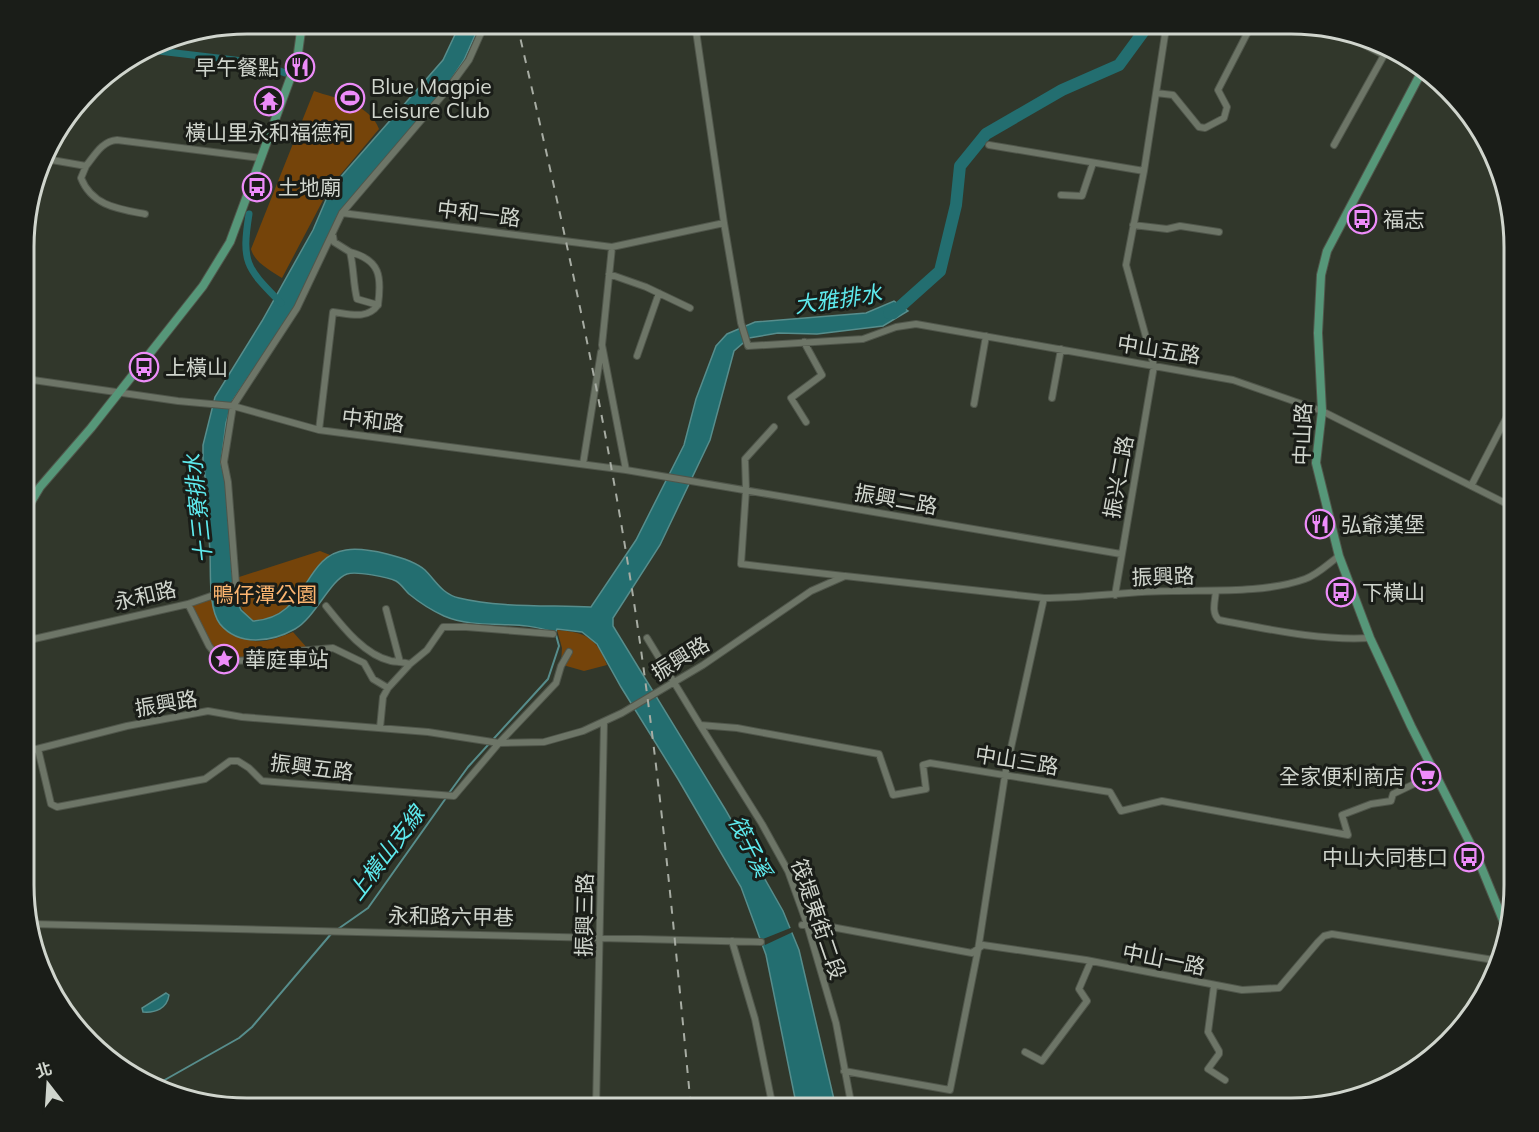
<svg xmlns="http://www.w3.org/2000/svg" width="1539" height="1132" viewBox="0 0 1539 1132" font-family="Mulish,'Noto Sans TC',sans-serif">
<rect width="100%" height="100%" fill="#31372b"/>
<path fill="#75440a" d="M314,91C337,99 370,104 379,129L330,187L282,278C270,270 254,262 251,249Z
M320,551L330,555C305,578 291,624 251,620L246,639C261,645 278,638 293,632L308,649C278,659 247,666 217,656L189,604L212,597C214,616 222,631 241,638L247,617L234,595L236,578Z
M557,630C585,632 597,638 607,665L584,671L563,665L561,663L562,648Z"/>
<path fill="#236e70" stroke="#578d8c" stroke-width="1.5" d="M460,24H480L464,60L445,89L340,212L296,307L233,400L226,423L221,463L226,483L234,595L241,610L253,621C309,618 302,556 346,550C365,547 410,557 425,570C436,581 442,594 459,598C500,608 549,605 591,607L636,540L684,445L696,399L716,346L727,334L755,322L866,313L894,301L908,311L883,326L817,334L778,333L749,338L734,351L710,440L660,545L613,618V626L725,809L783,911L799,950L836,1108H797L766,955L741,887L678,779L621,687L597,644L582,632L557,629L555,633C520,618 479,631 444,616C431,610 420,603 409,594C405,590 401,584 396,581C388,577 356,571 347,574C330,580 315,618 295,629C272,642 239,647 220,624C208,608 211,572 210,553C208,523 208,491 203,462V445L215,397L262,321L313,230L331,188L443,60Z
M166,993L169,995C167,1009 155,1013 143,1012L142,1008Z"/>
<path fill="#31372b" d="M793,927L795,931L765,945L763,939Z"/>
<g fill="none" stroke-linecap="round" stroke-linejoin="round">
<path stroke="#578d8c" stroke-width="2" d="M449,793L468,767L548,679L559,646L556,635
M338,929L368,908L446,798
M154,1086L239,1038L252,1027L331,934"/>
<path stroke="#236e70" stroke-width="7" d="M150,50L260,63L285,73
M249,214C241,264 247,268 281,303"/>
<path stroke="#236e70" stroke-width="12" d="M889,313H893L940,271L956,205L960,166L986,134L1062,90L1119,65L1149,24"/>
<g stroke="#50564b" stroke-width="8">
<path id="minor" d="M695,24L724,223L741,323L748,346L863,339L896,327L916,324L1233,380L1322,411L1515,508
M1339,32L1384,55
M1156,93L1173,95L1199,127L1205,128L1224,118L1227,107L1218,90L1252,24
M989,145L1144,171
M1334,145L1388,48
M46,159L86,166C95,155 102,141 117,140L261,158
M50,159L53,139
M86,166L81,178C92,206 119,209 145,214
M1061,195L1082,196L1093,163
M342,213L612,247L724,223
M1133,225L1167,229L1180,226L1219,232
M612,247L602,345L626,470
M350,252C380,260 382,276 378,305
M609,274L646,287L690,308
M804,342L822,375L791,398L806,422
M637,356L659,293
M26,379L178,401L233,406L319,430L626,470L1121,554
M1052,398L1061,349
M974,404L986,336
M774,427L745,459L746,490L741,564L844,576
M319,430L333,312C350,314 367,320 378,305L357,299C353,283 354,268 350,252L334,242L333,236
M583,464L601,352
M1471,486L1515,401
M1216,591C1215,601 1211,613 1219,620C1268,629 1320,641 1370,638
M1115,595L1154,366L1126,265L1144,171L1166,28
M188,604L209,646L217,656L232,661L277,659L298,651L333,648L364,663L373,679L388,688
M326,606C342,626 364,655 391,661C397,662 403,662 410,664
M386,609L400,662
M647,638L700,725L737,728L879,754L893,795L926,789L923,765L930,763L1110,792L1121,811L1162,801L1348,835L1342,815L1371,804L1391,801L1393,794L1435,774
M25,641L188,604L211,596L236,584L228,482L224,462L233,406L297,308L342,213L447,90L469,60L485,24
M700,725L762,824L788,871L807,924L836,1023L852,1108
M380,728L383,697L388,688L410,664L427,650L443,627H466L553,634
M38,749L51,804L57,807L205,779L230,761H238L249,768L262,781L454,796L499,743L556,683L561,666L569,652
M25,752L127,726L208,711L242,717L428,732L499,743L544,742L583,731L622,713L703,665L811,591L845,576L1044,598C1087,598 1130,591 1173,591C1213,590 1266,593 1305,579C1317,575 1328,564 1339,556
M31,924L761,942
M802,925L815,924L972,953L983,945L1086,960L1242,990L1279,988L1318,942L1324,936L1332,934L1500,961
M732,941L755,1019L773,1108
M1214,986L1208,1032L1219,1051V1054L1208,1069L1225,1080
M1025,1052L1042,1061L1087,1001L1079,989L1091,961
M844,1071L950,1090L978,950L1005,775L1044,598
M596,1108L604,722"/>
</g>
<g stroke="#50564b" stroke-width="10">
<path id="major" d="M1423,69L1327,251L1321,275L1318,333L1322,411L1316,463L1339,556L1370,638L1411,726L1478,859L1507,930
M25,512L40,487L91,428L203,286L230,242L297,60L302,24"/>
</g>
<use href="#minor" stroke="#6d7567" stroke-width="6"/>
<use href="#major" stroke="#569779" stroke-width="8"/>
<path stroke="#a7aca3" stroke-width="2" stroke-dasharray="8 8" stroke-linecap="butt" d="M517,24C562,218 605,412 635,609C660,774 675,941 691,1108"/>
</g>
<defs>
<g id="restaurant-ring" transform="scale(1.5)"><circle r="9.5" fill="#1a1d18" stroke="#ed8cf9" stroke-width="1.5"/><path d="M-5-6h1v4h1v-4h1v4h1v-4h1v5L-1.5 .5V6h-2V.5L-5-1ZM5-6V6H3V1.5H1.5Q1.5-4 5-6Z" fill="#ed8cf9"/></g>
<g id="stadium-ring" transform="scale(1.5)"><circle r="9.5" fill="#1a1d18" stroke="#ed8cf9" stroke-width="1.5"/><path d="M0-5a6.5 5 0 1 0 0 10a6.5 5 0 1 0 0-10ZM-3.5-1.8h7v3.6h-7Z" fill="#ed8cf9"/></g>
<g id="temple-ring" transform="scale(1.5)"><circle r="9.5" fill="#1a1d18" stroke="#ed8cf9" stroke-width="1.5"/><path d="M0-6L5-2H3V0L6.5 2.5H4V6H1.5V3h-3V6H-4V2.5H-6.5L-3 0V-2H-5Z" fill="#ed8cf9"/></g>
<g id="bus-ring" transform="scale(1.5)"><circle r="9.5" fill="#1a1d18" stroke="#ed8cf9" stroke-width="1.5"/><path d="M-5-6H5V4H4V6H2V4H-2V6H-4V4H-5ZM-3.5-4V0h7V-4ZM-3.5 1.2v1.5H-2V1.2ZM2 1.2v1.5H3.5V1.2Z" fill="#ed8cf9"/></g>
<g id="sight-ring" transform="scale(1.5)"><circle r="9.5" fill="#1a1d18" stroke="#ed8cf9" stroke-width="1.5"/><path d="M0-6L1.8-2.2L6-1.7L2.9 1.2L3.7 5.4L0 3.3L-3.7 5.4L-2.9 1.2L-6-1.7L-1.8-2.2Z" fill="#ed8cf9"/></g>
<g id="supermarket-ring" transform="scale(1.5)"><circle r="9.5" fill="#1a1d18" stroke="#ed8cf9" stroke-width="1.5"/><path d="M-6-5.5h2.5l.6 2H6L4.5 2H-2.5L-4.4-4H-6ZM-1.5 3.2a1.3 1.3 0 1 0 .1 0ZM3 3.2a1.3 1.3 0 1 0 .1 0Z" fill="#ed8cf9"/></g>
</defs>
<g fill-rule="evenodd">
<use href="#restaurant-ring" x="300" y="67"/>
<use href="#stadium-ring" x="350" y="98"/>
<use href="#temple-ring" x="269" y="101"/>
<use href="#bus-ring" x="257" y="187"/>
<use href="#bus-ring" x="1362" y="219"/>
<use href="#bus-ring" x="144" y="367"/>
<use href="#restaurant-ring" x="1320" y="524"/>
<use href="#bus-ring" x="1341" y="592"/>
<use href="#sight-ring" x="224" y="659"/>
<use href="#supermarket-ring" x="1426" y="776"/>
<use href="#bus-ring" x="1469" y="857"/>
</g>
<g text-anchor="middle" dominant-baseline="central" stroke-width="6" stroke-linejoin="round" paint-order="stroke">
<g font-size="21" fill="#d0d5cd" stroke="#1a1d18" text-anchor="start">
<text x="279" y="67" text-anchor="end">早午餐點</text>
<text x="371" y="86">Blue Magpie<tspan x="371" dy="24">Leisure Club</tspan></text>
<text x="269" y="132" text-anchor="middle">橫山里永和福德祠</text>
<text x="278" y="187">土地廟</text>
<text x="1383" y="219">福志</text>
<text x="165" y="367">上橫山</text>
<text x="1341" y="524">弘爺漢堡</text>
<text x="1362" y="592">下橫山</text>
<text x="245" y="659">華庭車站</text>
<text x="1405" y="776" text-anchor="end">全家便利商店</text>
<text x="1448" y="857" text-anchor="end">中山大同巷口</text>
</g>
<g font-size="21" fill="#d0d5cd" stroke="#1a1d18">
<text transform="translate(479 213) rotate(7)">中和一路</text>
<text transform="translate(1159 349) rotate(9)">中山五路</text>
<text transform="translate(373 420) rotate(7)">中和路</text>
<text transform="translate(1302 434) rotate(-88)">中山路</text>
<text transform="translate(1118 477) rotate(-80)">振兴二路</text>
<text transform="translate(896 499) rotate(10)">振興二路</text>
<text transform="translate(1163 576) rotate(-2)">振興路</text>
<text transform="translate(145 595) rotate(-13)">永和路</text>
<text transform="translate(680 658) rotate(-32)">振興路</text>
<text transform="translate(166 703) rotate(-10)">振興路</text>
<text transform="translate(1017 760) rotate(9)">中山三路</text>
<text transform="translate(312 767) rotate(7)">振興五路</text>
<text transform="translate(584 915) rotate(-89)">振興三路</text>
<text transform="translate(451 916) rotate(1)">永和路六甲巷</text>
<text transform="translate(819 919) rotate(71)">筏堤東街二段</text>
<text transform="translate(1164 959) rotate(11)">中山一路</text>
</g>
<g font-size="21" fill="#fcb570" stroke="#1a1d18">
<text x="265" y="594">鴨仔潭公園</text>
</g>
<g font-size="22" font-style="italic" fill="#5eeaee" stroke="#1a1d18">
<text transform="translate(838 299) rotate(-8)">大雅排水</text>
<text transform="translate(198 509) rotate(-96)">十三寮排水</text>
<text transform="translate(750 846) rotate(63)">筏子溪</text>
<text transform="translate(386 853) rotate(-53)">上橫山支線</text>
</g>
</g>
<path d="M0 0H1539V1132H0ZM247 34H1291A213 213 0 0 1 1504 247V885A213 213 0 0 1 1291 1098H247A213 213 0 0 1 34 885V247A213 213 0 0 1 247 34Z" fill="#1a1d18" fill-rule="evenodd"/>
<path fill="none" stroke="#d0d5cd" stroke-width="3" d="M247 34H1291A213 213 0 0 1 1504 247V885A213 213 0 0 1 1291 1098H247A213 213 0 0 1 34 885V247A213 213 0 0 1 247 34Z"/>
<g transform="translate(48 1084) rotate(343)" stroke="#1a1d18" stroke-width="4.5" paint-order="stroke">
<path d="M0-4.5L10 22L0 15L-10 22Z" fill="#d0d5cd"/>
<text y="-9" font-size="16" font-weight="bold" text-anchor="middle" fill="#d0d5cd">北</text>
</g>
</svg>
